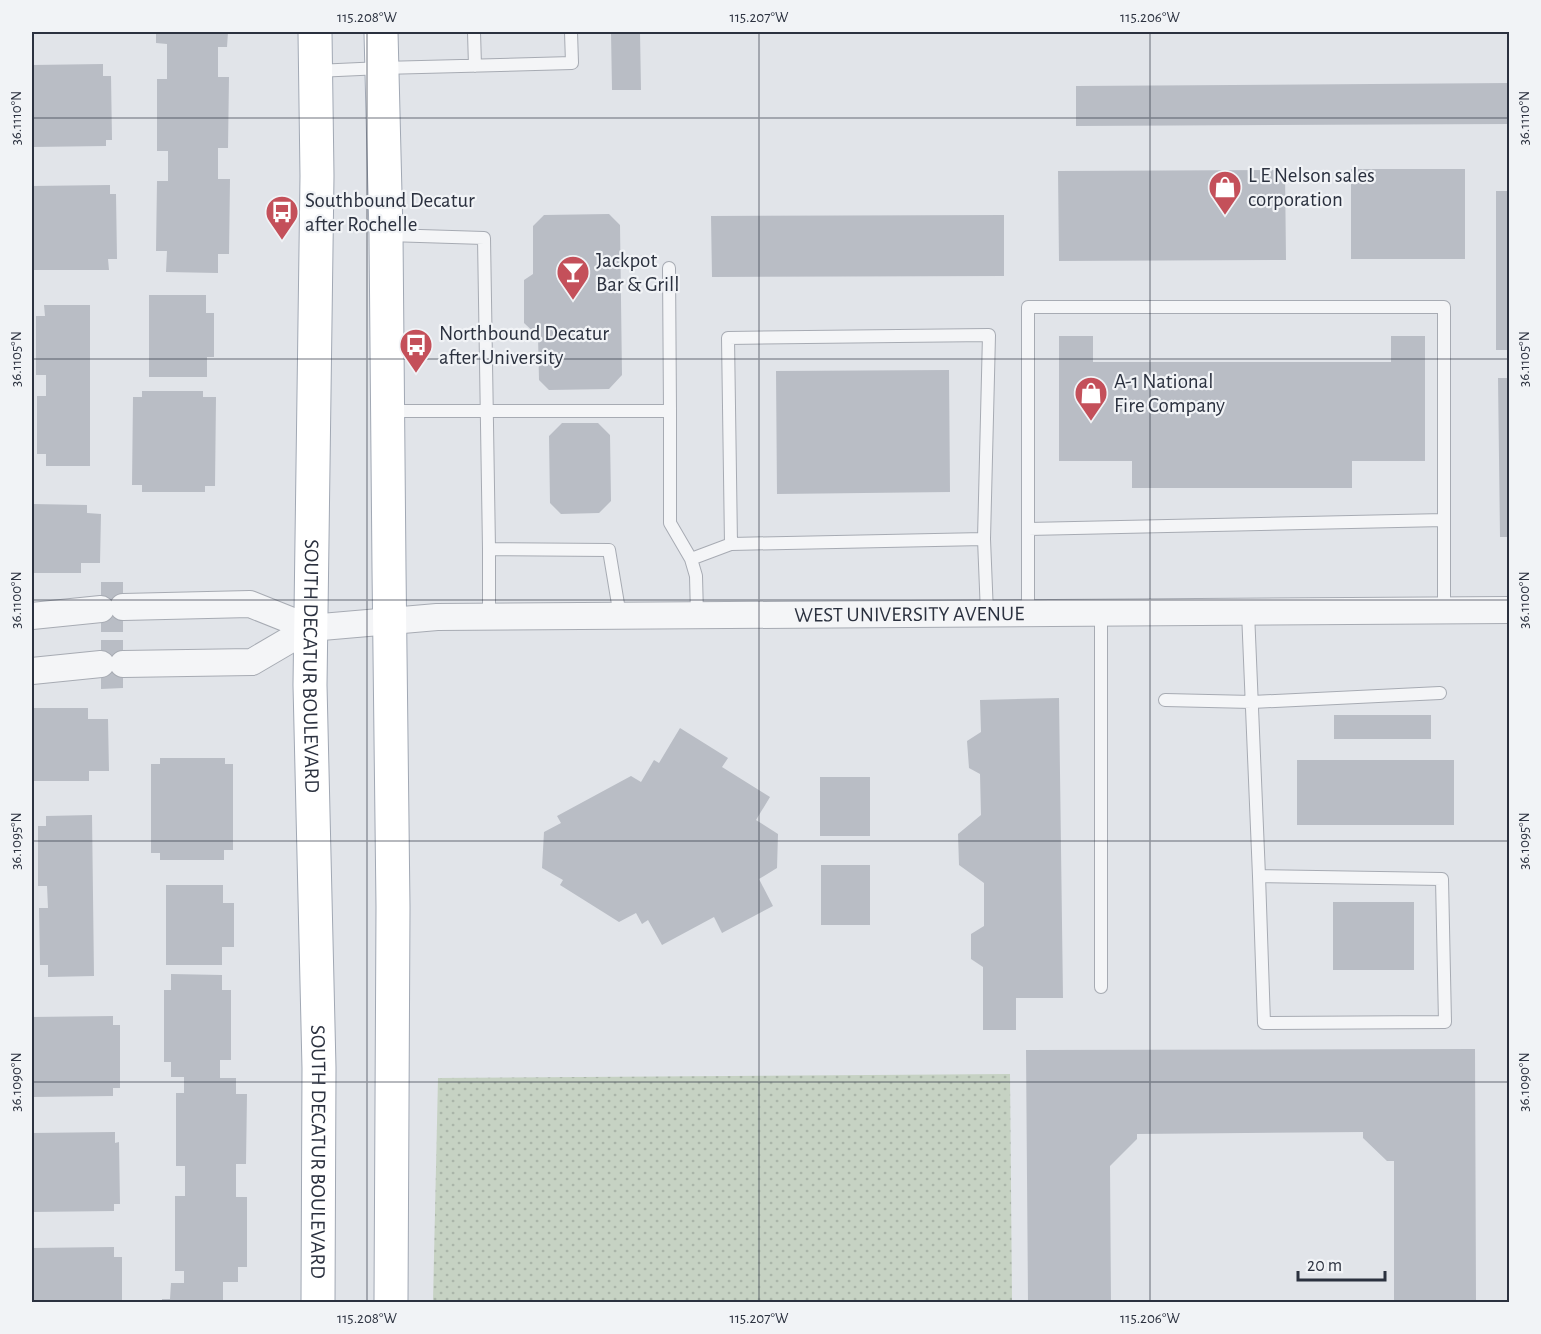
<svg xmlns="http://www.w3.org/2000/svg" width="1541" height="1334" viewBox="0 0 1541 1334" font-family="'Alegreya Sans',sans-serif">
<defs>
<pattern id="grass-dots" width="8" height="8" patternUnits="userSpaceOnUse" patternTransform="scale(1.5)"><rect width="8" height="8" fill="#c6d2c3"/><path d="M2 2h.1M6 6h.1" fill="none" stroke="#aab5a9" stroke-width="1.8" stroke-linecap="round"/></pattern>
</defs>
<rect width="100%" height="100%" fill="#e1e4e9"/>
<path fill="url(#grass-dots)" d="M1010,1074L1012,1302H433L438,1078Z"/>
<path fill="#b9bdc5" d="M156,32H228L227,47H218V77H229L228,148H218V179H230L229,254H218V273L166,272L167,251H156L157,181H168V151H157V79H167V44L156,43Z
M611,32H640L641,90H612Z
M103,64V76H111L112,140H106V146L32,147V65Z
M1510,83V124L1076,126V86Z
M1351,169H1465V259H1351Z
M1285,170L1286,260L1059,261L1058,171Z
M110,185V194H116L117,259H108L109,270H32V186Z
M1496,191H1510V350H1496Z
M609,214L620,225L622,375L609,389L549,390L539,380L538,336L524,323V280L533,274V226L544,215Z
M1004,215V276L712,277L711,216Z
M149,295H206V313H214V357H207V377H149Z
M44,305H90V466H46V454H37V396H46V375H36V316H45Z
M1059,336H1093V362H1391V336H1425V461H1352V488H1132V461H1059Z
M949,370L950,492L777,494L776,371Z
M1498,378H1510V537H1500Z
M142,391H203V397H216L215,486H205V492H142V485H132L133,397H142Z
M562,423H598L610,435L611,501L599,513L561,514L550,503L549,436Z
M32,504L87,505V513L101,514L100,563H81V573H32Z
M101,582H123V632H101Z
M101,640H123V688L101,689Z
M1059,698L1063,998H1016V1030H983V967L971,959V934L984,926V883L959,865L958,834L981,815L980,774L969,768L967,741L981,732L980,700Z
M32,708H88V719H108L109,771H89V781H32Z
M1334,715H1431V739H1334Z
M680,728L728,758L722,767L770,797L756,820L778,834L777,868L759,879L773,906L722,933L714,917L662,945L648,920L642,924L636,913L619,922L560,885L563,880L542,868L544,832L561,823L557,816L631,776L641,782L654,760L659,763Z
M160,758H225V764H233V850H224V860H160V853H151V764H160Z
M1297,760H1454V825H1297Z
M820,777H870V836H820Z
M92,815L94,976L48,977V965H40L39,908H48L47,886H38V826H46V816Z
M821,865H870V925H821Z
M166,885H223V903H234V947H222V965H166Z
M1333,902H1414V970H1333Z
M171,974L222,975V990H231V1060H220V1078H236V1094H247L246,1164H236V1197H247V1267H238V1282H223V1300H234V1302H162V1299H170L171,1283H184V1271H175V1196H185V1166H176V1093H184V1077H171V1062H164V990H171Z
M113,1016V1025H120V1088H113V1096L32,1097V1017Z
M1475,1049L1476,1302H1394V1161H1387L1363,1138V1132L1137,1134V1139L1110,1166L1111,1302H1028L1026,1050Z
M115,1132V1143L119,1142L120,1204H114V1211L32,1212V1133Z
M114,1247V1257H122V1302H32V1248Z"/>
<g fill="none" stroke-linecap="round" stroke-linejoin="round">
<g stroke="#a7abb3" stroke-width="14">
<path id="lane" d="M474,32L475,66
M316,71L382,68L572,63L571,32
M388,235L484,238L489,549
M388,411H670L669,268
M670,411V523L691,559L696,576L697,615
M1028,529L1444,520
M731,544L728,338L989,335L984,539
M691,559L731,544L984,539L987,614
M1248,612L1259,876L1442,879L1445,1022L1264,1023L1259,876
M1101,613V987
M1028,614V307H1444V610
M489,617V549L609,550L620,616
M1165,700L1252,702L1440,693"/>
</g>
<g stroke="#a7abb3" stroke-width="28">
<g id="street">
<path d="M123,607L250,604L310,628"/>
<path d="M32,616L101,609"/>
<path id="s1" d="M123,664L252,662L310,628L437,617L1510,610"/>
<path d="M32,671L101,664"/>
</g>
</g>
<g stroke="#a1a8b4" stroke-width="35">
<g id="primary">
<path id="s2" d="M315,32L317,176L310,685L319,1068L318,1302"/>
<path d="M381,32L386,235L389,569L393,907L391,1302"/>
</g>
</g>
<use href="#lane" stroke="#f4f5f7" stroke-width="12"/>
<use href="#street" stroke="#f4f5f7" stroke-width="26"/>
<use href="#primary" stroke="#fff" stroke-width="33"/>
</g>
<path fill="none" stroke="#2b313f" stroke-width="1.5" stroke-opacity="0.45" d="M367,32V1302M759,32V1302M1150,32V1302M32,118H1510M32,359H1510M32,600H1510M32,841H1510M32,1082H1510"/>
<defs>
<g id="shop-pin" transform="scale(1.725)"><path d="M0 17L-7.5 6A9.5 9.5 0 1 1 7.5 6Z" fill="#c4505a" stroke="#f1f3f6"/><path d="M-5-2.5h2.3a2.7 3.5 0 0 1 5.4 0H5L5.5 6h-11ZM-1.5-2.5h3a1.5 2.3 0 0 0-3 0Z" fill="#fff"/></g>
<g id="bus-pin" transform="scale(1.725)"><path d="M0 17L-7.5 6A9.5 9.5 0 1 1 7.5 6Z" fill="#c4505a" stroke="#f1f3f6"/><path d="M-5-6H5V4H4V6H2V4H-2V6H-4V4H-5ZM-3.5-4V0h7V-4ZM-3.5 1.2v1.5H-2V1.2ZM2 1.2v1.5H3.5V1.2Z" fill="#fff"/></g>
<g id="bar-pin" transform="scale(1.725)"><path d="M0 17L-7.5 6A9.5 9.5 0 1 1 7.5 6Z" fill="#c4505a" stroke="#f1f3f6"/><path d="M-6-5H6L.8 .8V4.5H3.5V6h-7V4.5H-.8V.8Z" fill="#fff"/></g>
</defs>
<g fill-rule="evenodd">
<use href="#shop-pin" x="1225" y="187"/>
<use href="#bus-pin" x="282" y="212"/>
<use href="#bar-pin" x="573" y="272"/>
<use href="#bus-pin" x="416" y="345"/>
<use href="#shop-pin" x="1091" y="393"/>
</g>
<g text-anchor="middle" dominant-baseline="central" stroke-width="4.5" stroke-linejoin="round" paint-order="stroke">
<g font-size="21" fill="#2b313f" stroke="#f1f3f6" text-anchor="start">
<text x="1248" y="175">L E Nelson sales<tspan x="1248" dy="24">corporation</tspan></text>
<text x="305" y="200">Southbound Decatur<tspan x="305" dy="24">after Rochelle</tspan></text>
<text x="596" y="260">Jackpot<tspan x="596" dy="24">Bar &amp; Grill</tspan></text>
<text x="439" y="333">Northbound Decatur<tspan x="439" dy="24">after University</tspan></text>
<text x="1114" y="381">A-1 National<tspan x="1114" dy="24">Fire Company</tspan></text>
</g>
<g font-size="21" fill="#2b313f" stroke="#f1f3f6">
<text stroke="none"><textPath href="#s1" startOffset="796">WEST UNIVERSITY AVENUE</textPath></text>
<text stroke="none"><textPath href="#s2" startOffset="634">SOUTH DECATUR BOULEVARD</textPath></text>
<text stroke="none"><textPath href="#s2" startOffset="1120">SOUTH DECATUR BOULEVARD</textPath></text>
</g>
</g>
<rect width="1541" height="1334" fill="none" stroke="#f1f3f6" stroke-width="66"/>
<path d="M1298 1271v9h87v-9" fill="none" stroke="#2b313f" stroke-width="3"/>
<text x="1307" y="1271" font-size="18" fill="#2b313f" stroke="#f1f3f6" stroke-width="4.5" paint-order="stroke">20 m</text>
<rect x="33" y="33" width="1475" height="1268" fill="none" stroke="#2b313f" stroke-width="2"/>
<g font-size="15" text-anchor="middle" fill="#2b313f">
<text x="367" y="22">115.208°W</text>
<text x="759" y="22">115.207°W</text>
<text x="1150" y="22">115.206°W</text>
<text transform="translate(16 118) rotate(-90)" y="5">36.1110°N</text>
<text transform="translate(1524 118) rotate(-90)" y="5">36.1110°N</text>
<text transform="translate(16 359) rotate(-90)" y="5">36.1105°N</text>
<text transform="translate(1524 359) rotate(-90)" y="5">36.1105°N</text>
<text transform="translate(16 600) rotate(-90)" y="5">36.1100°N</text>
<text transform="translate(1524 600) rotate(-90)" y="5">36.1100°N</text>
<text transform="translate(16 841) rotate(-90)" y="5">36.1095°N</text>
<text transform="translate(1524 841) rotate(-90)" y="5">36.1095°N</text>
<text transform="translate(16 1082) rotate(-90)" y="5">36.1090°N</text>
<text transform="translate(1524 1082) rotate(-90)" y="5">36.1090°N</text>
<text x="367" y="1323">115.208°W</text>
<text x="759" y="1323">115.207°W</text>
<text x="1150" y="1323">115.206°W</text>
</g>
</svg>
